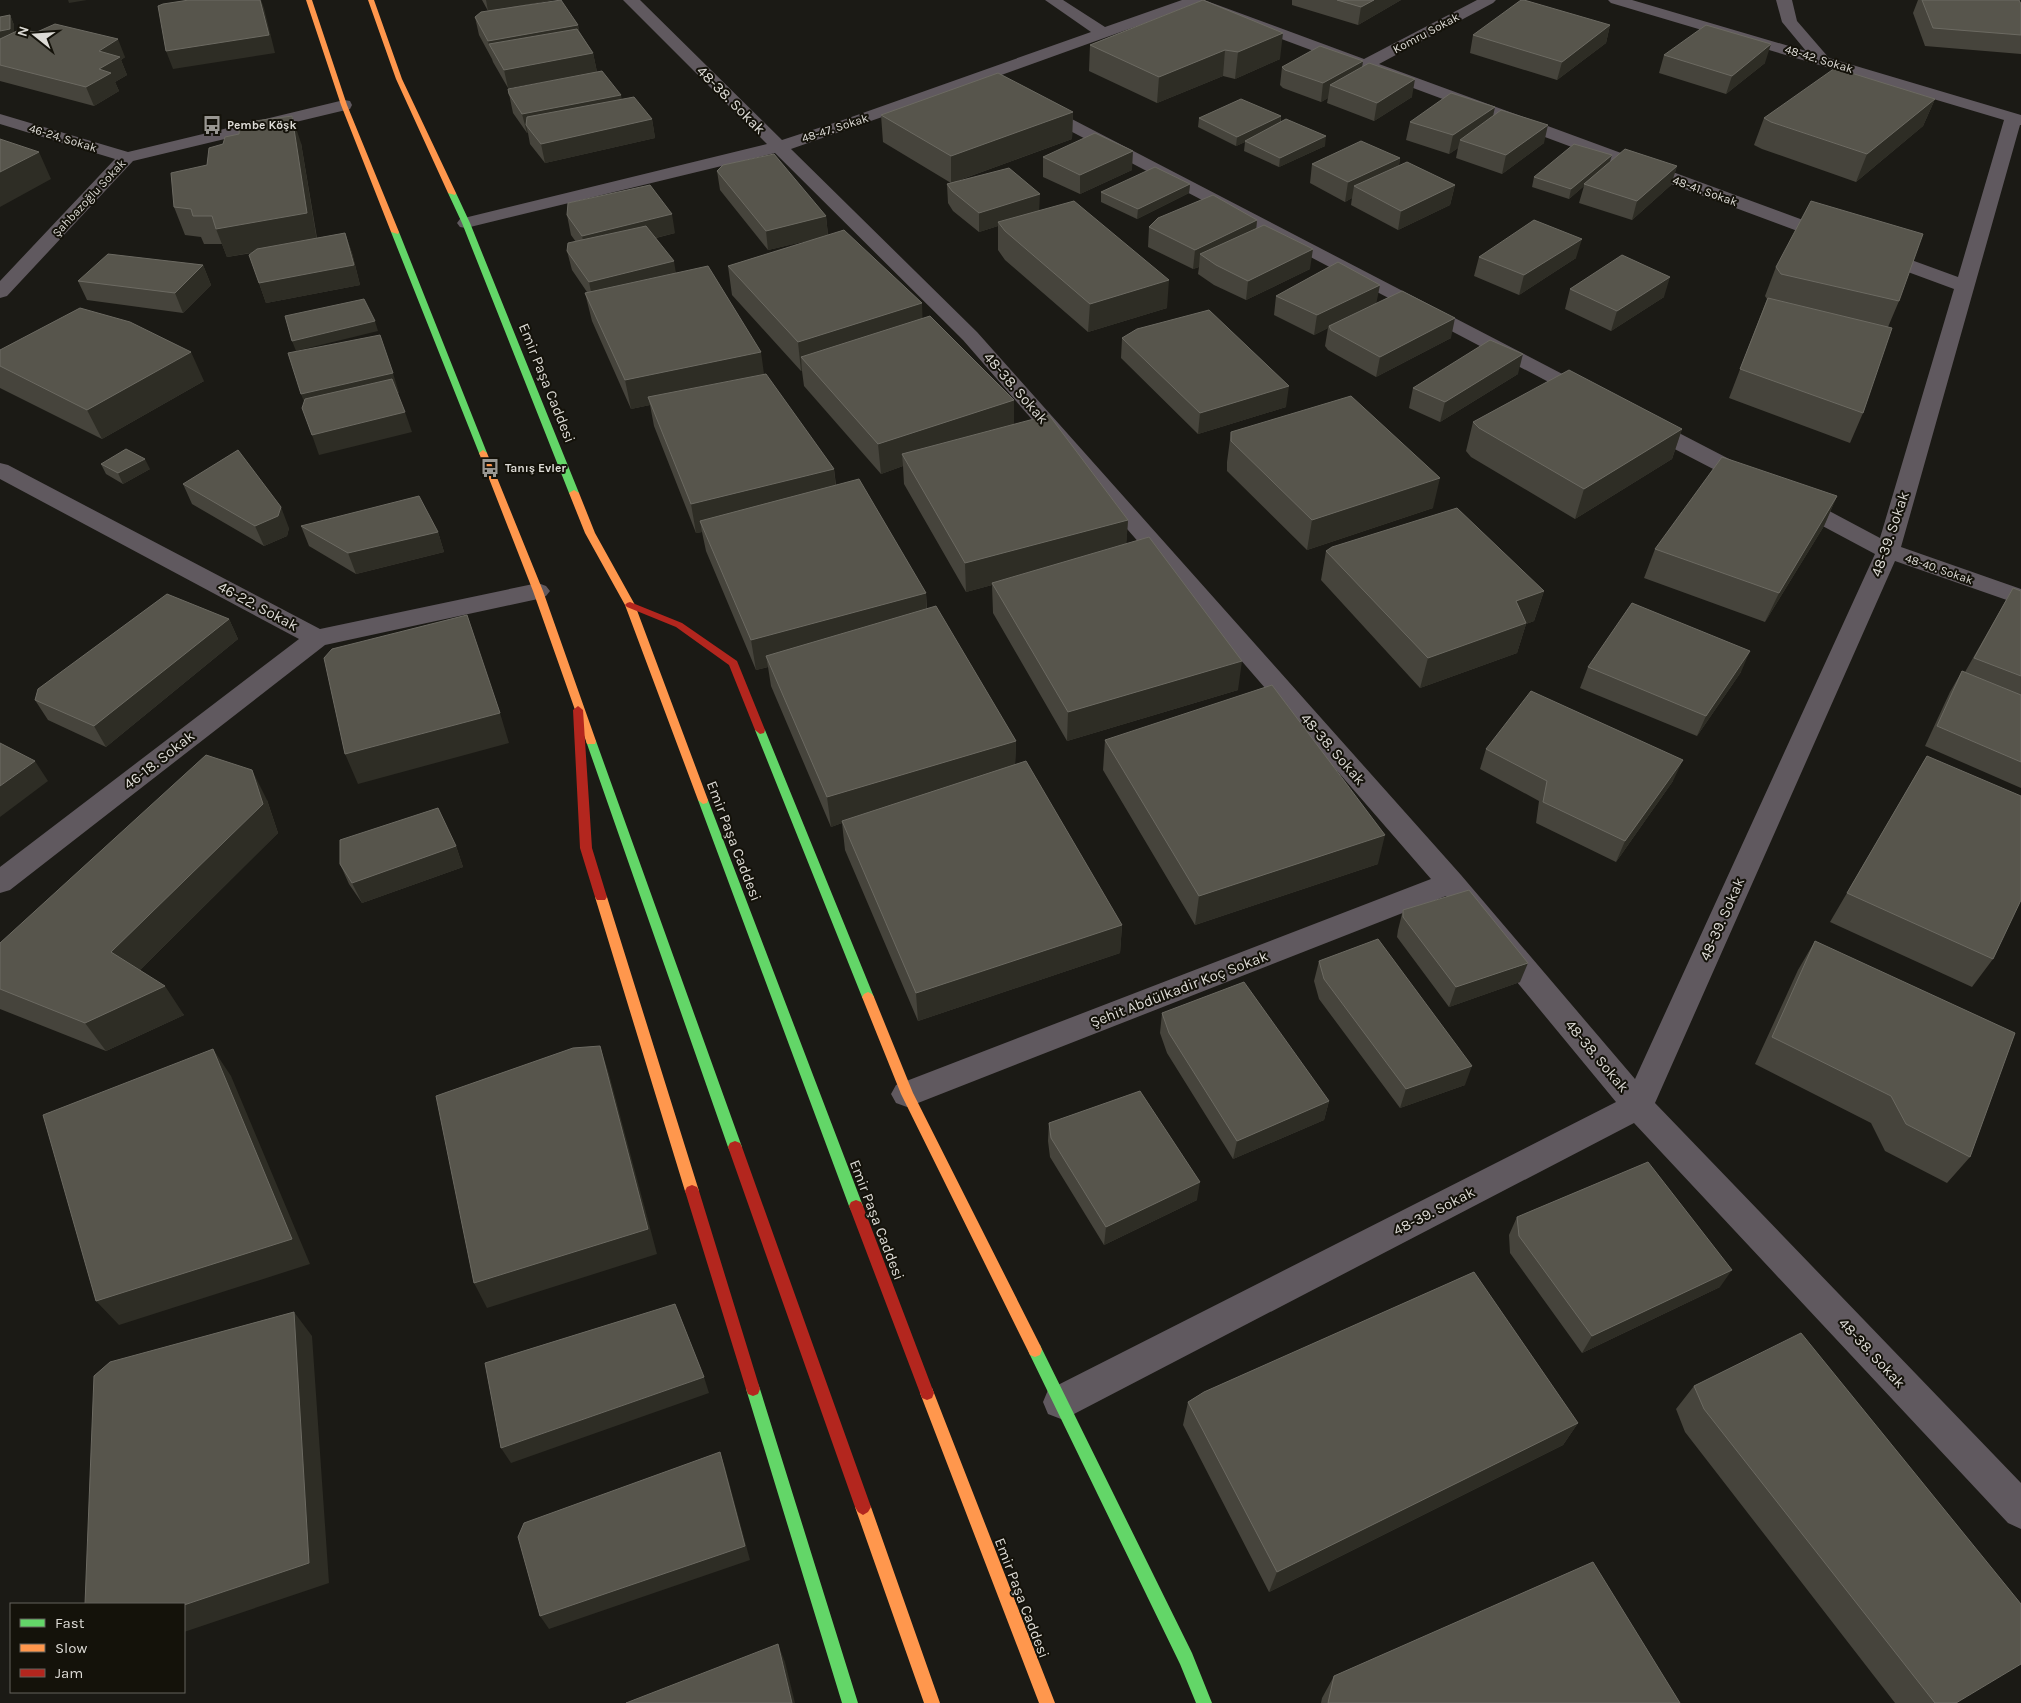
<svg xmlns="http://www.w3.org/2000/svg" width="2021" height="1703" viewBox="0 0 2021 1703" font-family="Karla,sans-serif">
<rect width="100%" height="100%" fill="#1b1a15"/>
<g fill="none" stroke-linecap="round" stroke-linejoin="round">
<path fill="#60595f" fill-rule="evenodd" d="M623,0H640L782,140L843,120L1091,32L1045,0H1063L1105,27L1182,0H1204L1364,59L1477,0H1496L1493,3L1379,64L1841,234L1843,238L1841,242L1834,244L1827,242L1193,6L993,78L1595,391L1598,395L1595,399L1588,401L1581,399L979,83L791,149L977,332L1461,875L1635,1079L1875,554L1787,507L1784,502L1787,497L1795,495L1803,497L1880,538L1954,289L1870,258L1868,254L1870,250L1877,248L1884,250L1958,277L2004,120L1611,3L1608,0H1632L1806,51L1782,22L1776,0H1792L1797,21L1829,58L2021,115V125H2020L1901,547L2021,589V605L1895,561L1655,1103L2021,1483V1529L2008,1523L1634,1123L1074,1414L1061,1419L1048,1414L1043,1402L1048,1390L1616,1102L1446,896L918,1103L907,1107L896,1103L891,1094L896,1085L1431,879L963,340L775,153L466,228L460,227L457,223L460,219L767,144Z
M344,100L350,101L352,105L350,109L133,161L7,296L0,298V281L115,159L0,124V114L128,152Z
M1644,418L1652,419L1760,475L1763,480L1760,485L1752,487L1744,485L1636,429L1633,424L1636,419Z
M0,463L8,465L320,629L538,583L546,586L550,591L546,596L538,599L325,645L10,890L0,893V867L299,639L0,479Z"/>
<path fill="#63d668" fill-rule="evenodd" d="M449,191L456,193L470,223L579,493L577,495L574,496L569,493L462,223L448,193Z
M392,230L399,232L487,453L486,455H480L479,453L391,232Z
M760,726L765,730L874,997L872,1000L868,1002L864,1000L862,997L755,730Z
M591,737L596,741L742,1147L740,1151L735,1153L730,1151L728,1147L586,741Z
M703,796L708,800L863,1206L861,1210L856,1212L851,1210L849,1206L698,800Z
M1035,1343L1040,1345L1192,1653L1212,1703H1196L1180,1664L1030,1355L1028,1350L1030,1345Z
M753,1382L758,1384L760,1389L858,1703H842L746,1389L748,1384Z"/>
<path fill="#ff974d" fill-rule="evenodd" d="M306,0H312L347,105L399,232L398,234L391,232L341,105Z
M368,0H374L402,79L456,193L455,195L448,193L396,79Z
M483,450L487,453L543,591L596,741L595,744H587L586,741L533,591L479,453Z
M574,490L579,493L595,533L635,605L708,800L707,803L703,804L698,800L625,605L585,533L569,493Z
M601,893L605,894L607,897L699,1191L697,1195L692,1197L687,1195L685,1191L595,897L597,894Z
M868,992L872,994L874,997L913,1093L1040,1345L1042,1350L1040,1355L1035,1357L1030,1355L901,1094L862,997L864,994Z
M927,1386L932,1388L934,1393L1055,1703H1039L920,1393L922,1388Z
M863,1499L868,1502L871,1507L940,1703H924L855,1507L858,1502Z"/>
<path fill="#b3261e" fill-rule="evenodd" d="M630,602L682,623L737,661L765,730L764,733L760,734L755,730L729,665L676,627L627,607L625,605L627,603Z
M578,706L583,710L592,848L607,897L605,900H597L595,897L580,848L573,710Z
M735,1141L740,1143L742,1147L871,1507L868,1512L863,1515L858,1512L855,1507L728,1147L730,1143Z
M692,1185L697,1187L699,1191L760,1389L758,1394L753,1396L748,1394L746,1389L685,1191L687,1187Z
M856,1200L861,1202L863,1206L934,1393L932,1398L927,1400L922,1398L920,1393L849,1206L851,1202Z"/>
</g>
<path fill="#46443c" d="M482,0H553L510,8L578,25L579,31L593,53L597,72L508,88L493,62L492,59L479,35L475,17L488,11Z
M1203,0L1280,59L1235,79L1223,76L1157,103L1089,71L1090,45Z
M1292,0H1401L1358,25L1292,5Z
M1918,0H2019L2021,4V54L1925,46L1913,13Z
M10,15L14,25V32L125,57L121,60L127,75L115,82L119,91L94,106L0,81V17Z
M1610,25L1606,43L1557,80L1470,53L1473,35Z
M1664,55L1765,63L1726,94L1659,73Z
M1363,61L1362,67L1412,97L1374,121L1327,103L1328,98L1321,102L1283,88L1280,85L1282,67Z
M508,89L622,99L652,119L655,138L545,163L530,144L528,133H527L513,113Z
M1935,99L1923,126L1856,182L1762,149L1754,145L1764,118Z
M1073,112L1072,139L957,181L1040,210L1167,308L1088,332L1005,260L998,250V226L979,232L953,211L948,203L947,184L951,183L883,142L881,115Z
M1281,116V122L1325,146L1279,167L1244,151L1245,142L1236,146L1198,127L1199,118Z
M1493,116L1544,143L1502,174L1456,158L1458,148L1449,154L1406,140L1410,122Z
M301,143L317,238L345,233L352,253L360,285L266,303L259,283L252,253L227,257L222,244H204L201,237L185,235L174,207Z
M1043,157L1132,170L1080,194L1043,177Z
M1400,158L1399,165L1455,185L1450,205L1398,230L1351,205L1352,198L1345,202L1310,183L1312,164Z
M1610,162L1677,166L1671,185L1632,220L1579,203L1584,186L1569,199L1532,187L1534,177Z
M717,171L826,216L828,235L1014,400V424L1128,520L1126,544L1238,690L1067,741L993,613L992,585L966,592L904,484L903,466L881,474L804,386L802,371H801L732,295L728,266L819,238L768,250L720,190Z
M1190,184L1189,193L1137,219L1101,202V192Z
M567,215L675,233L656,238L676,273L764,374L834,469L836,485L926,593L927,608L1016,741L1015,764L1122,925L1120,953L918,1021L845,850L842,823L831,827L771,686L768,667L756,670L706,551L702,532L696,533L654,426L650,405L631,409L592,321L585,293L587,292L572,270L567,251L576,242L571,235Z
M1257,220L1256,229L1310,269L1246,300L1214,285L1198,274L1199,267L1193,269L1148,247L1149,227Z
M1479,257L1576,258L1519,295L1474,276Z
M203,265L211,285L183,313L87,300L78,281Z
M1776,267L1899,301L1888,327L1863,413L1850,443L1729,398L1767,299L1765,296Z
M1570,289L1664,297L1611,331L1565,309Z
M1276,296L1376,303L1451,338L1376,377L1328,350L1325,346L1328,328L1314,335L1274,315Z
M1122,338L1286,407L1198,434L1121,358Z
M0,350L204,381L102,439L0,388Z
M1518,374L1440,422L1409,408L1413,388Z
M1473,422L1682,429L1672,459L1575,519L1471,457L1466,451Z
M1231,432L1433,508L1307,550L1227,471V462Z
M101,464L150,469L123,484L106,474Z
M183,484L289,528L287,536L264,546L192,504Z
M1837,496L1824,526L1765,622L1644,578L1655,549Z
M301,526L438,532L444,552L356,574L309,546Z
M1326,551L1544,591L1534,621L1526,624L1517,653L1420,688L1321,580Z
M2013,588L2021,591V788L1925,746L1950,692L1962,671L1965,672Z
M229,619L238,639L106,747L48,720L35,700Z
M1588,667L1741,672L1697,736L1580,688Z
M1105,740L1378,864L1195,925L1103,770Z
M1486,749L1673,781L1616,862L1536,823L1539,801L1480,769Z
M1927,756L1993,959L1972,987L1830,922Z
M267,800L278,833L140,970L184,1015L106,1051L0,1009V943Z
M456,846L463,867L362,903L349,884L340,864Z
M1403,910L1520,982L1449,1007L1397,937L1398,930Z
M1815,941L1970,1157L1947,1183L1885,1151L1871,1123L1755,1064L1798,970Z
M1319,961L1465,1085L1400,1108L1319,999L1314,981Z
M1162,1013L1329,1101L1324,1120L1233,1159L1167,1053L1160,1033Z
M1049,1123L1197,1200L1104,1245L1050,1157L1048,1141Z
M1517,1217L1720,1287L1582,1353L1510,1253L1509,1235Z
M1694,1386L1956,1703H1895L1685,1432L1676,1409Z
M1188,1402L1578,1423L1563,1445L1269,1592L1183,1425Z
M1334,1676L1680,1703H1321L1322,1698Z"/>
<path fill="#2e2d25" d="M68,0H87L69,3Z
M260,0H261L264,8L275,53L173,69L166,51Z
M486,0H553L488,11Z
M1374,0H1401L1358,25L1361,7Z
M10,15L14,25V39L0,41V31Z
M578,25L581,43L489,45L488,41Z
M1610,25L1606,43L1557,80L1562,62Z
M1283,33L1280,59L1235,79L1238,52Z
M118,39L125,57L121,60L127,75L115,82L119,91L94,106L86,87L99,69V51Z
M1771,44L1765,63L1726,94L1732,76Z
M1225,50L1223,76L1157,103L1159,77Z
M593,53L597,72L508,88L504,70Z
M1363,61L1360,79L1330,85L1328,98L1321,102L1323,83Z
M1415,79L1412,97L1374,121L1377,103Z
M621,95L625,113L526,125L528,133H527L522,114Z
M1935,99L1923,126L1856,182L1867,154Z
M1495,107L1491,126L1460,140L1458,148L1449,154L1453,135Z
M1073,112L1072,139L951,183V156Z
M292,116L301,143L317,241L227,257L216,229Z
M1281,116L1280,125L1245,141V142L1236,146L1237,137Z
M652,119L655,138L545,163L541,144Z
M1548,125L1544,143L1502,174L1506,155Z
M1326,136L1325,146L1279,167L1280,158Z
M1133,151L1132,170L1080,194V175Z
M39,152L51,179L0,207V172Z
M1612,155L1609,165L1584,184V186L1569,199L1571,189Z
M1400,158L1397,178L1354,186L1352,198L1345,202L1348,182Z
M1677,166L1671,185L1632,220L1637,201Z
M1190,184L1189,193L1137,219L1138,209Z
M1455,185L1450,205L1398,230L1401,211Z
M1040,194L1039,213L998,222V226L979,232V213Z
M672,214L675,233L586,255L582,236Z
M826,216L828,236L768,250L766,231Z
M1257,220L1255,240L1200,254L1199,267L1193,269L1195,250Z
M345,233L352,253L360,285L266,303L259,283Z
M1582,239L1576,258L1519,295L1524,275Z
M1313,249L1310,269L1246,300L1248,281Z
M674,261L677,280L593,302L589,282Z
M203,265L211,285L183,313L175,293Z
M1670,277L1664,297L1611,331L1617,311Z
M1169,280L1167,308L1088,332L1090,304Z
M1380,285L1376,305L1329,326L1328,328L1314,335L1317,315Z
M922,303L923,332L801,357L802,371H801L798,342Z
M1455,318L1451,338L1376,377L1380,357Z
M375,321L378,331L296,351L292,341Z
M191,352L204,381L102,439L87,410Z
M761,352L765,381L648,397L650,405L631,409L625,380Z
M1523,354L1518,374L1440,422L1445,402Z
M393,373L399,393L309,414L301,394Z
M1289,386L1286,407L1198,434L1200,413Z
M1014,400V430L902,454L903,466L881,474L878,444Z
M405,412L412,432L319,455L312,435Z
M1682,429L1672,459L1575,519L1584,489Z
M145,459L150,469L123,484L118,473Z
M834,469L837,499L700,521L702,532L696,533L691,504Z
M1440,478L1433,508L1307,550L1312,520Z
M1837,496L1824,526L1765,622L1779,593Z
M281,507L289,528L287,536L264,546L255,526Z
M1128,520L1126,549L992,583V585L966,592L965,563Z
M438,532L444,552L356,574L348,553Z
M1544,591L1534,621L1526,624L1517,653L1420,688L1428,658L1516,601Z
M926,593L927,623L766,656L768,667L756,670L751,640Z
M229,619L238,639L106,747L94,726Z
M1750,651L1741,672L1697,736L1706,716Z
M1242,661L1238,690L1067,741L1068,712Z
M500,713L509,743L358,784L345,754Z
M1016,741L1015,771L842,821V823L831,827L827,797Z
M1683,760L1673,781L1616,862L1625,841Z
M35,761L48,781L0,817V786Z
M252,770L267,800L278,833L130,980L111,952Z
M1385,835L1378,864L1195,925L1199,896Z
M456,846L463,867L362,903L352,883Z
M1122,925L1120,953L918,1021L916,993Z
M1528,963L1520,982L1449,1007L1456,987Z
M165,986L184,1015L106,1051L85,1023Z
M600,1046L609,1074L657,1254L487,1308L474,1283Z
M213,1049L231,1076L310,1264L119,1325L96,1301Z
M1472,1066L1465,1085L1400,1108L1406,1089Z
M1329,1101L1324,1120L1233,1159L1237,1141Z
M1200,1182L1197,1200L1104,1245L1106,1227Z
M1732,1270L1720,1287L1582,1353L1592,1336Z
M294,1312L312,1336L329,1583L184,1632V1605Z
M704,1377L709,1393L511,1463L501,1448Z
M1578,1423L1563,1445L1269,1592L1277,1572Z
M720,1452L725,1467L750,1560L549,1629L540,1616Z
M778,1644L785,1662L795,1703H792Z"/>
<path fill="#57554c" stroke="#6c6a62" d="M189,0H260L269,35L166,51L158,6L163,4Z
M561,0L578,25L488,41L475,17L481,12Z
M1203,0L1283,33L1238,52L1225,50L1159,77L1090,45Z
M1337,0H1374L1361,7Z
M1521,0H1524L1610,25L1562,62L1473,35Z
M1922,0H2019L2021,4V35L1933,28Z
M10,15V29L0,31V17Z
M55,24L118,39L99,51L120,57L99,69L111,73L86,87L0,65V39L19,30L37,32Z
M1706,25L1771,44L1732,76L1664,55Z
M577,29L593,53L504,70L489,44Z
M1320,46L1363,61L1323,83L1285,70L1282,67Z
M1369,63L1415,79L1377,103L1330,85Z
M1835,68L1935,99L1867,154L1771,122L1764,118Z
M602,71L621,95L522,114L509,94L508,89Z
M998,73L1073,112L951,156L881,115Z
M1451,93L1495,107L1453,135L1410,122Z
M634,97L652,119L541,144L526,125L527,117Z
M1241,99L1281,116L1237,137L1199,118Z
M1501,110L1548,125L1506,155L1460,140Z
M292,116L307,213L216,229L212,216H193L191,209L174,207L171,173L207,165L209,148L223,144L225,137L239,134L240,123Z
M1286,119L1326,136L1280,158L1245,141Z
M1095,133L1133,151L1080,175L1043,157Z
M0,139L39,152L0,172Z
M1361,141L1400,158L1348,182L1312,164Z
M1574,144L1612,155L1571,189L1534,177Z
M1625,149L1677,166L1637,201L1584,184Z
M774,154L826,216L766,231L717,171L723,165Z
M1407,162L1455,185L1401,211L1354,186Z
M1155,167L1190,184L1138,209L1101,192Z
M1009,168L1040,194L979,213L952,191L947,184Z
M650,185L672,214L582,236L567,215L568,203Z
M1213,195L1257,220L1195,250L1149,227L1158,218Z
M1074,201L1169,280L1090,304L1005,231L998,222Z
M1811,201L1923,234L1899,301L1781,274L1776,267Z
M1534,220L1582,239L1524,275L1479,257Z
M1264,225L1313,249L1248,281L1216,265L1200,254Z
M646,226L674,261L589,282L567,251L568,243Z
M844,230L922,303L798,342L728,266Z
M345,233L354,265L259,283L249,255L257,249Z
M108,254L203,265L175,293L78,281Z
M1622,255L1670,277L1617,311L1570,289Z
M1338,262L1380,285L1317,315L1276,296Z
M708,266L761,352L625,380L585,293Z
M1402,291L1455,318L1380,357L1331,330L1329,326Z
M1768,298L1892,328L1863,413L1740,369Z
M364,299L375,321L292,341L285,316Z
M80,308L130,322L191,352L87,410L0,366V350Z
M1209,310L1289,386L1200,413L1122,338L1137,329Z
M930,316L1014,400L878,444L801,357Z
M380,335L393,373L301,394L288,353Z
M1490,340L1523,354L1445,402L1413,388Z
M1569,370L1682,429L1584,489L1479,428L1473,422Z
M766,374L834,469L691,504L648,397Z
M392,379L405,412L312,435L302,408L305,399Z
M1351,396L1440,478L1312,520L1231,441V432Z
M1049,415L1128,520L965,563L902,454Z
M126,449L145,459L118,473L101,464Z
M238,450L281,507L278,516L255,526L183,484Z
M1722,457L1837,496L1779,593L1655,549Z
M859,479L926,593L751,640L700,521Z
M419,496L438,532L348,553L301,526Z
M1457,508L1544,591L1516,601L1526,623L1428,658L1326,551L1332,547Z
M1149,537L1242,661L1068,712L992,583Z
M2013,588L2021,591V676L1974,658Z
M167,594L229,619L94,726L35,700L38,689Z
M1632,603L1750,651L1706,716L1588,667Z
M936,606L1016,741L827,797L766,656Z
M467,615L500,713L345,754L324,658L332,649Z
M1962,671L2021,695V762L1937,726Z
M1272,685L1385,835L1199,896L1105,740Z
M1531,691L1683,760L1625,841L1543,802L1547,781L1486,749Z
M0,743L35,761L0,786Z
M206,755L252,770L263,804L111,952L165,986L85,1023L0,989V943Z
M1927,756L2021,796V900L1993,959L1847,893Z
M1026,761L1122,925L916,993L842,821Z
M438,808L456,846L352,883L340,864V840Z
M1469,890L1528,963L1456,987L1403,917V910Z
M1378,939L1472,1066L1406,1089L1324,979L1319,961Z
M1815,941L2015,1033L1970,1157L1906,1124L1891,1096L1772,1037Z
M1244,982L1329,1101L1237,1141L1169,1033L1162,1013Z
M600,1046L648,1229L474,1283L436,1096L573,1048Z
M213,1049L292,1239L96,1301L43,1115Z
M1140,1091L1200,1182L1106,1227L1051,1138L1049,1123Z
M1648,1162L1732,1270L1592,1336L1519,1236L1517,1217Z
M1474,1272L1578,1423L1277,1572L1188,1402L1204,1392Z
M675,1304L704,1377L501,1448L485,1363Z
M294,1312L309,1563L184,1605V1604H85L94,1376L110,1362Z
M1801,1333L2021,1604V1664L1956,1703H1935L1704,1409L1694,1386Z
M720,1452L745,1546L540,1616L518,1537L524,1523Z
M1593,1562L1680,1703H1328L1334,1676Z
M778,1644L792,1703H626Z"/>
<defs>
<g id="bus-bare" transform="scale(1.5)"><path d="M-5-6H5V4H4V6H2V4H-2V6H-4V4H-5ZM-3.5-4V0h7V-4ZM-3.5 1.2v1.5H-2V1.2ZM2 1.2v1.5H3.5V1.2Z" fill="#999792" stroke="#14120a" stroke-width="2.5" paint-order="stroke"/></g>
</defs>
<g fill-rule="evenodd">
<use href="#bus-bare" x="212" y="125"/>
<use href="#bus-bare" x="490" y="468"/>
</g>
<g text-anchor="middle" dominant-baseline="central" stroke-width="4" stroke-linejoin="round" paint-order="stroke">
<g font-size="12" fill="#dddbd6" stroke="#14120a">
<text transform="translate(1426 33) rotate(-28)">Komru Sokak</text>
<text transform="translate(1819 59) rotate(17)">48-42. Sokak</text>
<text transform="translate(835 128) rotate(-18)">48-47. Sokak</text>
<text transform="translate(63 138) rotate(17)">46-24. Sokak</text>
<text transform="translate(1705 191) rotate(20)">48-41. Sokak</text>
<text transform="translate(89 198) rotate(-47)">Şahbazoğlu Sokak</text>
<text transform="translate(1939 569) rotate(19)">48-40. Sokak</text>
</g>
<g font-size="12" font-weight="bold" fill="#dddbd6" stroke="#14120a" text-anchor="start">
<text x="227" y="125">Pembe Köşk</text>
<text x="505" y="468">Tanış Evler</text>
</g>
<g font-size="15" fill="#dddbd6" stroke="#14120a">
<text transform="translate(731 100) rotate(45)">48-38. Sokak</text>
<text transform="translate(547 383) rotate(68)">Emir Paşa Caddesi</text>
<text transform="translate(1016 388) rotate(49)">48-38. Sokak</text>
<text transform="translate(1890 534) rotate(-71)">48-39. Sokak</text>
<text transform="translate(258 606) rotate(28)">46-22. Sokak</text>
<text transform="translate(1333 749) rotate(49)">48-38. Sokak</text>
<text transform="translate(159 760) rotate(-38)">46-18. Sokak</text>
<text transform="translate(734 841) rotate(69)">Emir Paşa Caddesi</text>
<text transform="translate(1722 919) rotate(-66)">48-39. Sokak</text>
<text transform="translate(1179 989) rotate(-21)">Şehit Abdülkadir Koç Sokak</text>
<text transform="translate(1597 1056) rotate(50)">48-38. Sokak</text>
<text transform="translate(1434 1211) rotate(-27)">48-39. Sokak</text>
<text transform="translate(877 1220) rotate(69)">Emir Paşa Caddesi</text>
<text transform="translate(1872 1353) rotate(47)">48-38. Sokak</text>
<text transform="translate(1022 1598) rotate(69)">Emir Paşa Caddesi</text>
</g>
</g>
<rect x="10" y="1603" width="175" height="90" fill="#14120a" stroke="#64625c"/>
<rect x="20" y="1619" width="25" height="8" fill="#63d668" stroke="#64625c"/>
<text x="55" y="1628" font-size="15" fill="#dddbd6">Fast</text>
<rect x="20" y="1644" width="25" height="8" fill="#ff974d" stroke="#64625c"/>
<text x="55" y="1653" font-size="15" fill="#dddbd6">Slow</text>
<rect x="20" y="1669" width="25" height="8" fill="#b3261e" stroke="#64625c"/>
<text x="55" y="1678" font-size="15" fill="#dddbd6">Jam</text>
<g transform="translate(35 35) rotate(287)" stroke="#14120a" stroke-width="4" paint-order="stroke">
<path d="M0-4L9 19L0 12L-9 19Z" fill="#dddbd6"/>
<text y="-8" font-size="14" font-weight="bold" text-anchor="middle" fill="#dddbd6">N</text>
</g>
</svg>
